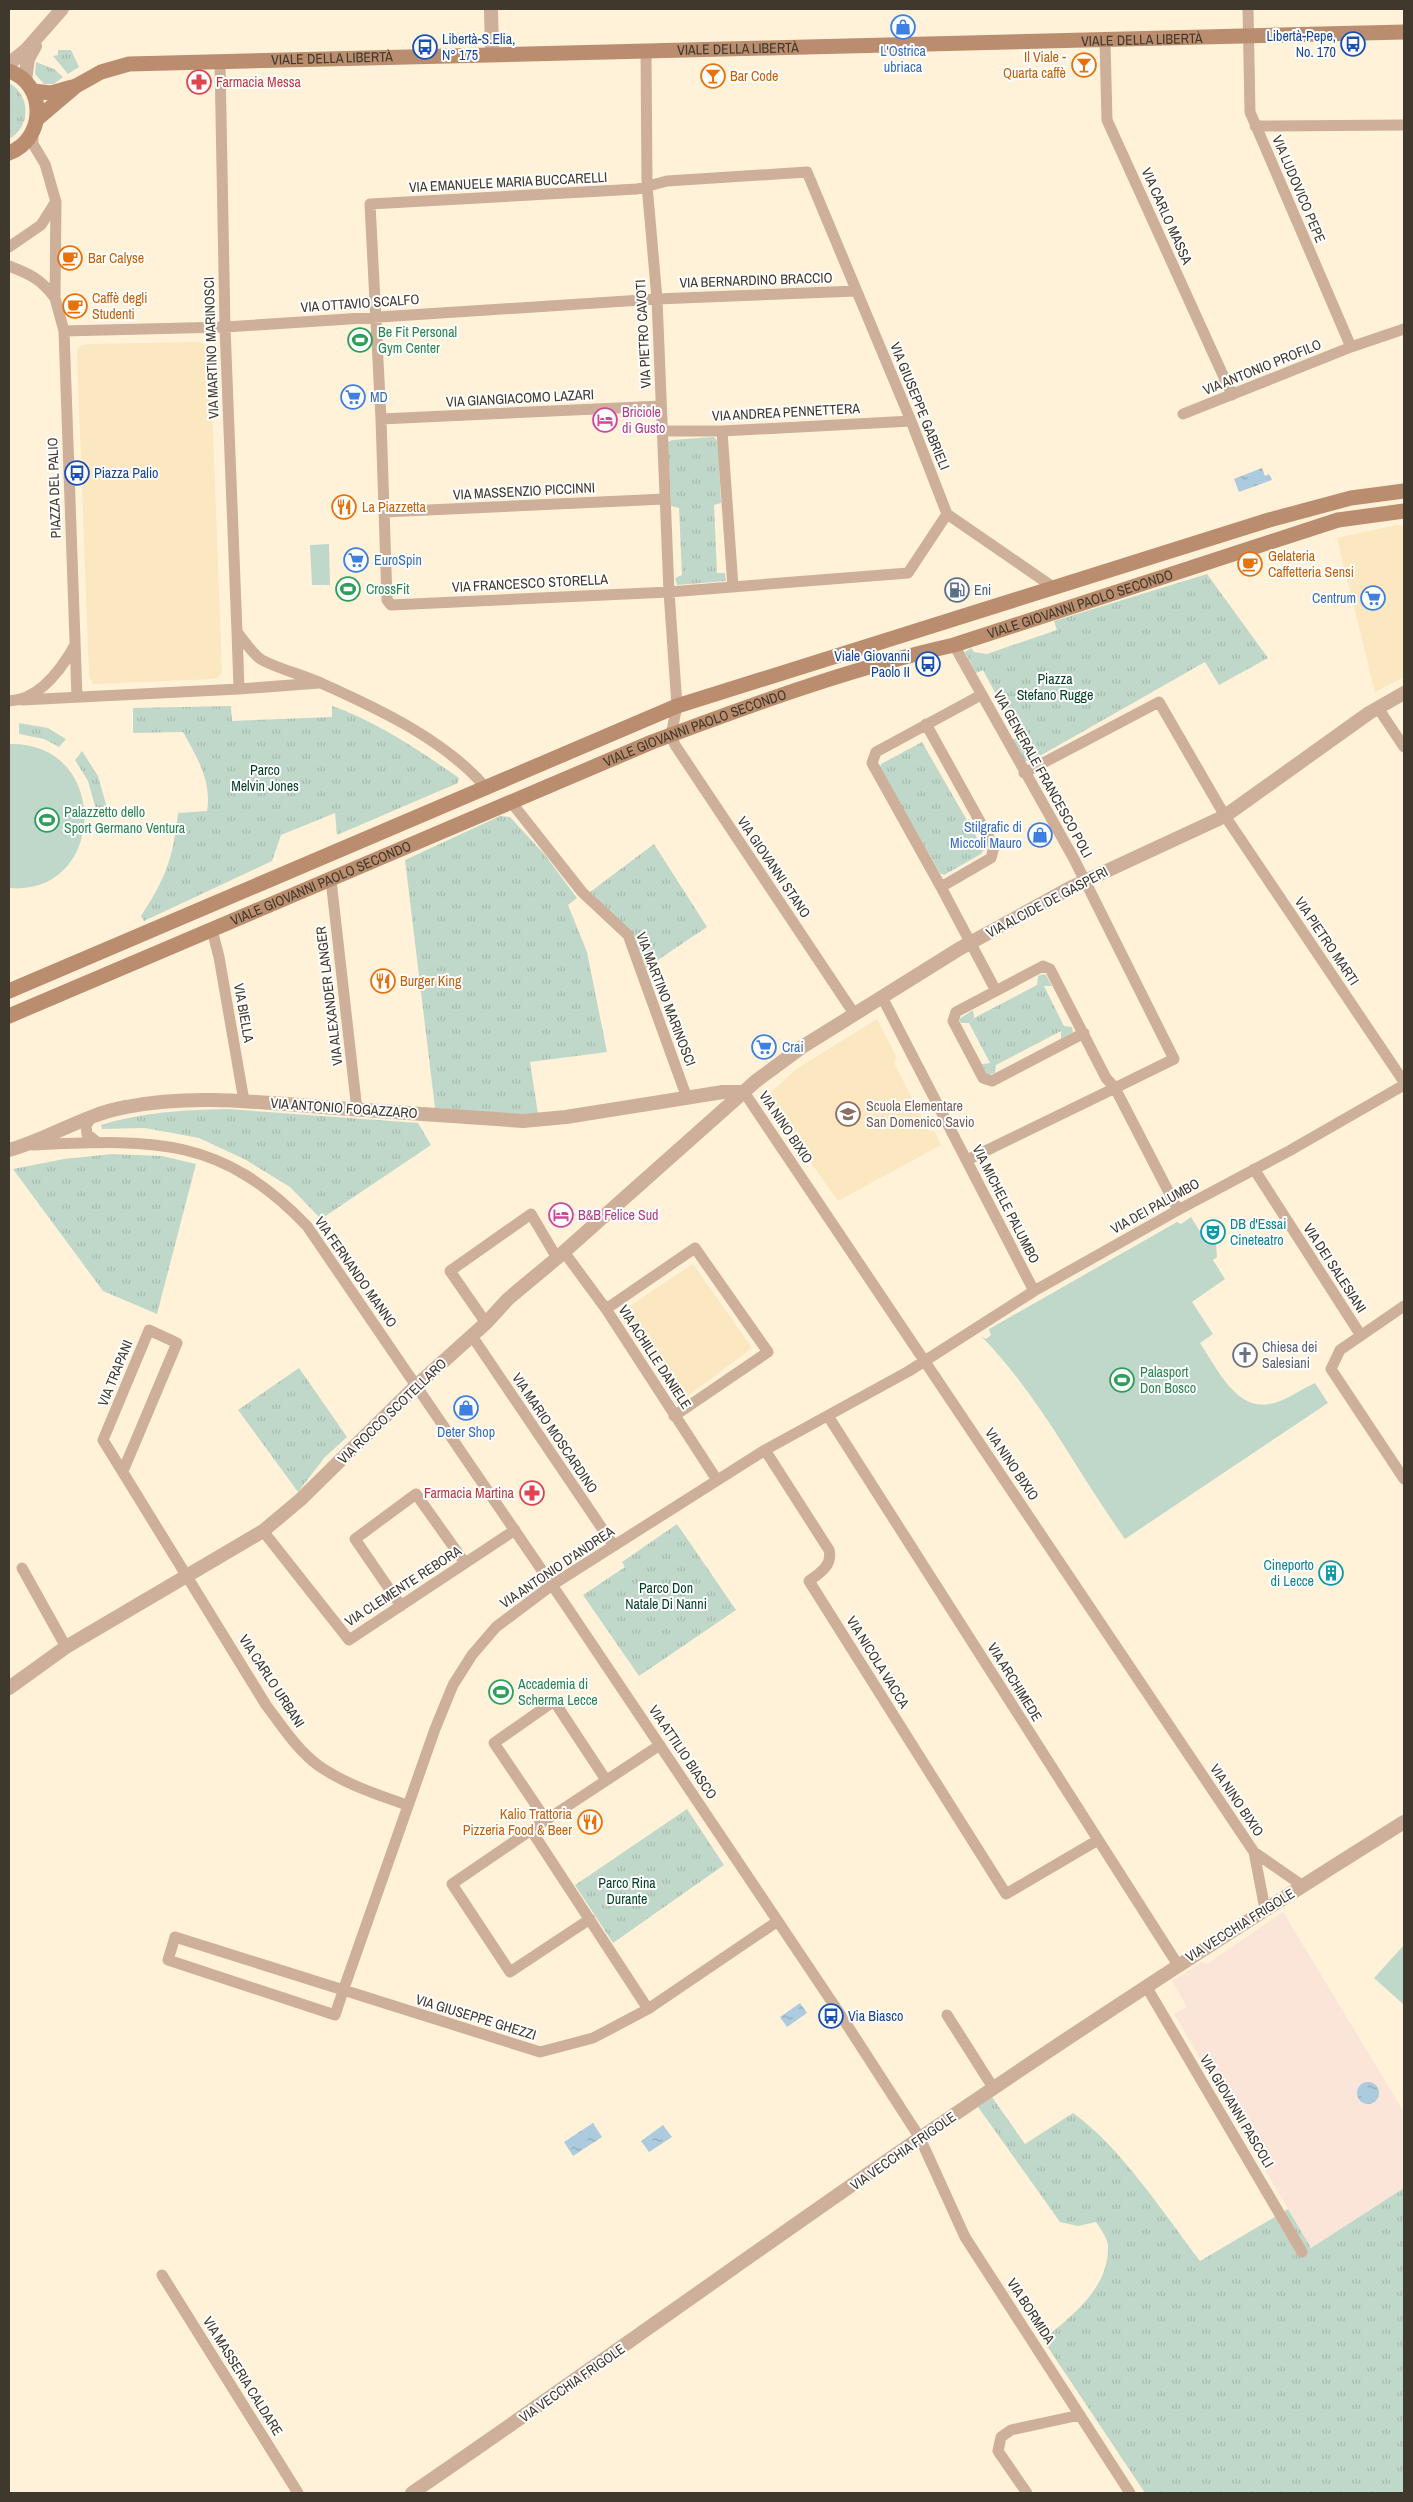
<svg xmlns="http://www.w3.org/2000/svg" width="1413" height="2502" viewBox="0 0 1413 2502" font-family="'Archivo Narrow',sans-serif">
<defs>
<pattern id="grass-tufts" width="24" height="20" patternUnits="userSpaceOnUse" patternTransform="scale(1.25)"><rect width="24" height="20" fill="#c0d8ca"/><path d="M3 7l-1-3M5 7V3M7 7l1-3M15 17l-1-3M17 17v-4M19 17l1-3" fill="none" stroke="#a6baae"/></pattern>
<pattern id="water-ripples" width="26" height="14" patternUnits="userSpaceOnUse" patternTransform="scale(1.25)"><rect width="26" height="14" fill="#adcbdf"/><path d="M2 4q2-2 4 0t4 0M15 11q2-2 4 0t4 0" fill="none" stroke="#8ea6b5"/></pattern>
</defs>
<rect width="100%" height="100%" fill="#fff2d9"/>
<path fill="#fbe7c0" d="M199,342L209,348L210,355L222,672L219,677L213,679L93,684L89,675L77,350L80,346L87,344Z
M1396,525L1404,526V677L1375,692L1337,538Z
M877,1019L896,1056L894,1063L928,1130L935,1132L941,1145L838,1201L765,1098L795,1070Z
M693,1264L752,1348L680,1402L618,1314Z"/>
<path fill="#fbe4d8" d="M1283,1912L1404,2112V2188L1311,2248L1174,2014L1187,2007L1172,1981L1202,1962L1207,1964Z"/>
<path fill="url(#grass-tufts)" d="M58,50H71L79,67L68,74L53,56L58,55Z
M36,62L54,69L63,77L54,84H44L35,74Z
M9,83C31,95 31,127 9,139Z
M714,437L718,442L721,503L714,505L717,573H725L726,581L677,585L675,578L682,575L679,508L671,506L668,442L672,440Z
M1207,574L1268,658L1219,685L1205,662L1031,761H1023L1013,740L1018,736L983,670L976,673L965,652L971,648L974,652L987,654L1057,630L1054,621Z
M231,706L232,721L332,717V706C378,722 420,751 459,778L458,783L337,835L335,813L281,835L272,861L144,921L141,916C166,878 173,858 178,813L207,811C212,782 197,757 183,732L133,733V708Z
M19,723L48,728L66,739L59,747L44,739L19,734Z
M922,742L984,850L981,854L944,875L940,873L880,768L881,764Z
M82,751L98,776L107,808L96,809L88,781L75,760Z
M500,816L510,817L545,855L577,898L568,905L587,952L607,1052L530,1062L538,1114H502L435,1108L405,860Z
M654,844L707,927L646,968L634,935L590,892Z
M1043,974L1046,975L1052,986H1044L1064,1026L1072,1027L1073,1032L1061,1039V1031L996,1065L995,1073L988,1075L982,1064L990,1063L969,1023H961L959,1019L973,1010L974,1018L1037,985L1038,976Z
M228,1109L418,1123L431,1145L321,1219L290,1187L246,1160L199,1138L145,1128L102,1129L101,1125C143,1112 184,1110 228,1109Z
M112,1154L162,1156L196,1164L157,1314L103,1291L13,1169L64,1159Z
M299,1368L347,1437L325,1457L298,1492L238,1410Z
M677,1524L736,1610L639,1676L583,1595L625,1567L622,1562Z
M687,1809L724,1865L613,1943L575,1885Z
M992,2097L1025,2144L1073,2113C1121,2147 1164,2214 1200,2261L1288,2209L1311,2248L1404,2188V2493H1145L1043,2340C1072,2315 1109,2289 1108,2246C1108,2239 1100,2228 1096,2222L1078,2226L1060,2222L978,2107Z"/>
<path fill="#c0d8ca" d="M329,544L330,585H312L310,545Z
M9,744C112,741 107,897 9,888Z
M1191,1217L1207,1243L1214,1239L1216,1243L1217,1257L1213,1260L1225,1279L1192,1302L1213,1334L1200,1343C1217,1368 1237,1414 1274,1403C1289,1399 1301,1389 1315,1383L1328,1403L1125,1539C1077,1472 1039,1395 981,1336L986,1339L991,1335L989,1329L1177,1222L1181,1224Z
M1404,1945V2005L1374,1978Z"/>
<path fill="url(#water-ripples)" d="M1262,468L1265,476L1269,474L1272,480L1239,492L1234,479Z
M800,2003L807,2013L787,2027L780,2017Z
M1357 2093a11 11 0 1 1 22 0a11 11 0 1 1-22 0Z
M593,2123L602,2137L573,2156L564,2142Z
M663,2125L672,2137L649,2152L641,2141Z"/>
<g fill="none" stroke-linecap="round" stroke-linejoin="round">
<path stroke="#ceaf9a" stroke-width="11" d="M1248,9L1250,112L1351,347
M1105,42L1107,120L1232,395
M646,51L647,185L657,299L669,592L677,706L671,735L675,745L855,1015
M220,62L225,327L237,632C244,640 253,655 262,660C281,670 304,675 323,684C379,709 447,741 487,789
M1255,126L1404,125
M33,132V144L45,164L56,202L55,298L64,331L77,697
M807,172L911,421L947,514L908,573L669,592L391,605L387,600L381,419L370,204L637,189L667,181Z
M9,247L41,225L55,203
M9,266C30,274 41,279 55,298
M64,331L225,327L657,299L856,291
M1183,414L1351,347L1404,329
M381,419L661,406
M662,431H722L911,421
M722,431L733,587
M384,512L665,499
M947,514L1053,587
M237,632L239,689L319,683
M954,645L1074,859L1174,1059L1115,1088L1178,1210
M22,700L239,689
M9,701C39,700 61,670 75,645
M1378,708L1404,747
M926,724L994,847L991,858L941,887L872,763L876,752L981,695
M1024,773L1159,702L1225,816L1404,1082
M511,802L582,892L628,935L687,1098
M331,880L357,1110
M941,887L996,991
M212,930L219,957L244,1101
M882,997L1034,1291
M744,1092L1254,1852L1303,1886
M91,1117L86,1126L87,1134L97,1142
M32,1145C150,1140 219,1134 307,1226L567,1607L838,2011L920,2138L965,2237L1130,2493
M967,1160L1115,1088L1106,1078L1050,969L1043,966L956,1012L953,1021L983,1078L992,1081L1084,1033
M1254,1169L1360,1334
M564,1252L606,1309L717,1480
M1404,1306L1340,1350L1331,1369L1404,1479
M606,1309L695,1248L768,1352L674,1416
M486,1323L450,1271L531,1214L557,1258
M472,1336L614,1546
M828,1416L1178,1965
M765,1450L829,1550C833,1565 820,1573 809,1581L1006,1894L1098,1840
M123,1471L177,1343L149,1330L103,1440L266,1705C282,1726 297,1750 319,1766C345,1784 378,1795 407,1805
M263,1531L349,1640L515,1530
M22,1568L66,1647
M401,1606L355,1539L416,1494L465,1563
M546,1820L494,1743L554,1701L606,1780
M531,1830L452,1884L510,1972L590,1919
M1254,1852L1265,1909
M778,1921L648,2009L593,2038L540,2052L175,1937L168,1960L335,2015L343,1991L435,1729L453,1685L472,1655L496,1627L552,1585L765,1450L909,1371L1034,1291L1178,1210L1289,1151L1404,1085
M1146,1986L1302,2252
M648,2009L531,1830L660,1745
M947,2015L994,2089
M162,2275L298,2493
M1027,2493L998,2451L1001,2437L1011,2430L1080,2415"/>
<path stroke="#ceaf9a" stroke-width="14" d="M491,9L492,53
M9,64L26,50L62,9
M25,80L28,59L35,46
M9,1150C49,1139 85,1114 126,1107C191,1094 257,1102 322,1107C389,1112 456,1116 523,1121L566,1117L723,1092H744
M9,1688L66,1647L263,1531L300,1500L416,1386L486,1323L508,1299L557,1258L756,1081L802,1047L959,949L1072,887L1225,816L1369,713L1404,693
M412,2493C582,2377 749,2255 920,2138C1079,2029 1241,1924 1404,1822"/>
<g stroke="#ba8d6e" stroke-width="15">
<path d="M9,71C47,84 46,139 9,153"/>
<path d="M33,91L51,93L72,87"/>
<path id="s1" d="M37,119L76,86L101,72L129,64C554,50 979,46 1404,32"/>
<path d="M9,991L677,706L1269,520L1351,498L1404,491"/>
<path id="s2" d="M9,1016L652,742C751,705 851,668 954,645L1338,520L1404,511"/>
</g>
</g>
<defs>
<g id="shop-ring" transform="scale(1.25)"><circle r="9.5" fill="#fff" stroke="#3f7fe0" stroke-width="1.5"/><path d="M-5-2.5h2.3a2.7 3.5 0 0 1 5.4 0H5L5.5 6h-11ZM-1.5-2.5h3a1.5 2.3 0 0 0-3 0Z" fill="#3f7fe0"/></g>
<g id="bus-ring" transform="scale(1.25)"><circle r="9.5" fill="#fff" stroke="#1a4fb4" stroke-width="1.5"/><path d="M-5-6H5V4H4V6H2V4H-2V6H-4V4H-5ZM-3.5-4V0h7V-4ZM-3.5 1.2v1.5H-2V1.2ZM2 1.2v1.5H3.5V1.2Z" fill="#1a4fb4"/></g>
<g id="bar-ring" transform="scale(1.25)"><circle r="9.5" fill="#fff" stroke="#e8710a" stroke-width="1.5"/><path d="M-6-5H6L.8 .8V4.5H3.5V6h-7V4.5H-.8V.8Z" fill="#e8710a"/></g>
<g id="pharmacy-ring" transform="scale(1.25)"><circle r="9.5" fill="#fff" stroke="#e0444e" stroke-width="1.5"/><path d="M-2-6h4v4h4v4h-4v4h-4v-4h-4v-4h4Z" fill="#e0444e"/></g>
<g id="cafe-ring" transform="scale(1.25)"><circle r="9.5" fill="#fff" stroke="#e8710a" stroke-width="1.5"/><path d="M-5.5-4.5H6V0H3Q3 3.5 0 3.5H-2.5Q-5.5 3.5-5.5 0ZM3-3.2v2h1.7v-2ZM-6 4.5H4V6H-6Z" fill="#e8710a"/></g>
<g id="stadium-ring" transform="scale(1.25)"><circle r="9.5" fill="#fff" stroke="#2e9e5b" stroke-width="1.5"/><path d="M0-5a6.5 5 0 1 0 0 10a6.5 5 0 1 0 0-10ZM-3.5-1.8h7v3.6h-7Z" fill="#2e9e5b"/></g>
<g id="supermarket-ring" transform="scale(1.25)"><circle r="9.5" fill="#fff" stroke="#3f7fe0" stroke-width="1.5"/><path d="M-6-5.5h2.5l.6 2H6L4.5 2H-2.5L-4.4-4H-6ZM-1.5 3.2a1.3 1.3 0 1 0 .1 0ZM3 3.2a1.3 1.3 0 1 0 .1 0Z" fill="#3f7fe0"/></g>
<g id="hotel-ring" transform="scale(1.25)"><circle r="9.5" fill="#fff" stroke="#d1479c" stroke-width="1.5"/><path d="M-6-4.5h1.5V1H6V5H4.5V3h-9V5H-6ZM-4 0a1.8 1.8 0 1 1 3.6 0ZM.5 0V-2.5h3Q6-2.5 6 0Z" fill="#d1479c"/></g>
<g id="restaurant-ring" transform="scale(1.25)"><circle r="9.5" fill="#fff" stroke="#e8710a" stroke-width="1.5"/><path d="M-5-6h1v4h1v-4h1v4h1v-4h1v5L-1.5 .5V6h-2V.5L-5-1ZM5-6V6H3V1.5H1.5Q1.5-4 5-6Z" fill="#e8710a"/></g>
<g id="fuel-ring" transform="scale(1.25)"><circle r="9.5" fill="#fff" stroke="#5c6f8a" stroke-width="1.5"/><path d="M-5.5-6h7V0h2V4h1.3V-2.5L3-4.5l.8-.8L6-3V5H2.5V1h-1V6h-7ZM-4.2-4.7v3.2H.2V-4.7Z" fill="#5c6f8a"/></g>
<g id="school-ring" transform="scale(1.25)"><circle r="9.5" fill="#fff" stroke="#8d6e63" stroke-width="1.5"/><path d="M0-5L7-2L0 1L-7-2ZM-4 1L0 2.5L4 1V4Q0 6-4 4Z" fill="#8d6e63"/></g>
<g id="theatre-ring" transform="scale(1.25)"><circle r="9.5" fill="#fff" stroke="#0f9aa8" stroke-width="1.5"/><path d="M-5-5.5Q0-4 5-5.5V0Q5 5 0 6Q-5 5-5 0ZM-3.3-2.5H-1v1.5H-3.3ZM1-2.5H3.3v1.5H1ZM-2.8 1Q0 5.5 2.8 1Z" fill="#0f9aa8"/></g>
<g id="church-ring" transform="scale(1.25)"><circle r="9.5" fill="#fff" stroke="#6b7280" stroke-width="1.5"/><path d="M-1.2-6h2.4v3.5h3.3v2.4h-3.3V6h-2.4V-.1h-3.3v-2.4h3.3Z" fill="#6b7280"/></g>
<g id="building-ring" transform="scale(1.25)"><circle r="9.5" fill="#fff" stroke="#0f9aa8" stroke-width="1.5"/><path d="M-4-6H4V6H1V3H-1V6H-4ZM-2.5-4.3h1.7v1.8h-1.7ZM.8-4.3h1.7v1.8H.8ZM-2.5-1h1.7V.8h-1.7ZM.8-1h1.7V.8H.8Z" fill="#0f9aa8"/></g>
</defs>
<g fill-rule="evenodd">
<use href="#shop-ring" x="903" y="27"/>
<use href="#bus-ring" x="1353" y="44"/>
<use href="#bus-ring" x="425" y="47"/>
<use href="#bar-ring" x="1084" y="65"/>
<use href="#bar-ring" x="713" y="76"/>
<use href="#pharmacy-ring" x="199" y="82"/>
<use href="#cafe-ring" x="70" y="258"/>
<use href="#cafe-ring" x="75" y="306"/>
<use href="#stadium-ring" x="360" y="340"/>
<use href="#supermarket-ring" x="353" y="397"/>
<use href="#hotel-ring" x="605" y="420"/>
<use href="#bus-ring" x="77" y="473"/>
<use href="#restaurant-ring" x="344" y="507"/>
<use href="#supermarket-ring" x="356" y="560"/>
<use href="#cafe-ring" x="1250" y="564"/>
<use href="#stadium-ring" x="348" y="589"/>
<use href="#fuel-ring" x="957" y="590"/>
<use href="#supermarket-ring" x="1373" y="598"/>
<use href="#bus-ring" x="928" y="664"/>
<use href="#stadium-ring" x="47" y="820"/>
<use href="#shop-ring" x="1040" y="835"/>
<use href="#restaurant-ring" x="383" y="981"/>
<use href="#supermarket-ring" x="764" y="1047"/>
<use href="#school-ring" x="848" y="1114"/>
<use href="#hotel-ring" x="561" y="1215"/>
<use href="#theatre-ring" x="1213" y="1232"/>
<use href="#church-ring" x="1245" y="1355"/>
<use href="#stadium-ring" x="1122" y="1380"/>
<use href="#shop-ring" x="466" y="1408"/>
<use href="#pharmacy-ring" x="532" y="1493"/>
<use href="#building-ring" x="1331" y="1573"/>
<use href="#stadium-ring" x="501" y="1692"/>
<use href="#restaurant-ring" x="590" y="1822"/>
<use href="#bus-ring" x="831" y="2016"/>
</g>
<g text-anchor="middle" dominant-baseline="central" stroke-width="4" stroke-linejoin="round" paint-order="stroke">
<g font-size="14" fill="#164399" stroke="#fff" text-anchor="start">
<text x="1336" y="36" text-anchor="end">Libertà-Pepe,<tspan x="1336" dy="16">No. 170</tspan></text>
<text x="442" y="39">Libertà-S.Elia,<tspan x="442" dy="16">N° 175</tspan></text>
<text x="94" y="473">Piazza Palio</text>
<text x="910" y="656" text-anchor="end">Viale Giovanni<tspan x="910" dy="16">Paolo II</tspan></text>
<text x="848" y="2016">Via Biasco</text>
</g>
<g font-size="14" fill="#3f382c" stroke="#fff">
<text stroke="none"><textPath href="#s1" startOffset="1122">VIALE DELLA LIBERTÀ</textPath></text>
<text stroke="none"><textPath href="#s1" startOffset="718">VIALE DELLA LIBERTÀ</textPath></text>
<text stroke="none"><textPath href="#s1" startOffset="312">VIALE DELLA LIBERTÀ</textPath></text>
<text transform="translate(508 182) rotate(-3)">VIA EMANUELE MARIA BUCCARELLI</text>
<text transform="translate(1299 189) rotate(67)">VIA LUDOVICO PEPE</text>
<text transform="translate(1167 216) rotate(66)">VIA CARLO MASSA</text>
<text transform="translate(756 280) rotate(-2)">VIA BERNARDINO BRACCIO</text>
<text transform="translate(360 303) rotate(-4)">VIA OTTAVIO SCALFO</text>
<text transform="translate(643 334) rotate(-93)">VIA PIETRO CAVOTI</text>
<text transform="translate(211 348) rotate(-92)">VIA MARTINO MARINOSCI</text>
<text transform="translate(1262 367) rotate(-22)">VIA ANTONIO PROFILO</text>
<text transform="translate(520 398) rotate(-3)">VIA GIANGIACOMO LAZARI</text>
<text transform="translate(920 406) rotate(68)">VIA GIUSEPPE GABRIELI</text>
<text transform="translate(786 412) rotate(-3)">VIA ANDREA PENNETTERA</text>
<text transform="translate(54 488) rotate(-92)">PIAZZA DEL PALIO</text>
<text transform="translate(524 491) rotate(-3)">VIA MASSENZIO PICCINNI</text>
<text transform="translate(530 583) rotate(-3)">VIA FRANCESCO STORELLA</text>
<text stroke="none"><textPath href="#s2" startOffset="1149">VIALE GIOVANNI PAOLO SECONDO</textPath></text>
<text stroke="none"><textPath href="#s2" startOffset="744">VIALE GIOVANNI PAOLO SECONDO</textPath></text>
<text transform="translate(1043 774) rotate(61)">VIA GENERALE FRANCESCO POLI</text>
<text transform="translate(774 867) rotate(56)">VIA GIOVANNI STANO</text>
<text stroke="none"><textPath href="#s2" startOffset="339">VIALE GIOVANNI PAOLO SECONDO</textPath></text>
<text transform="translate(1047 902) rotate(-28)">VIA ALCIDE DE GASPERI</text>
<text transform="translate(1327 941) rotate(56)">VIA PIETRO MARTI</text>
<text transform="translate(329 996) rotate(-97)">VIA ALEXANDER LANGER</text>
<text transform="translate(666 999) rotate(69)">VIA MARTINO MARINOSCI</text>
<text transform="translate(244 1013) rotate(80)">VIA BIELLA</text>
<text transform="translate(344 1108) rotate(4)">VIA ANTONIO FOGAZZARO</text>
<text transform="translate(786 1127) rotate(56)">VIA NINO BIXIO</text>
<text transform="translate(1006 1204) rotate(63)">VIA MICHELE PALUMBO</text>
<text transform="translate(1155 1206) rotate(-29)">VIA DEI PALUMBO</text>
<text transform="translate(1335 1268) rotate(57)">VIA DEI SALESIANI</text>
<text transform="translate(356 1272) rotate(55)">VIA FERNANDO MANNO</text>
<text transform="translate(655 1357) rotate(57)">VIA ACHILLE DANIELE</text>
<text transform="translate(115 1373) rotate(-68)">VIA TRAPANI</text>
<text transform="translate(392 1411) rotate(-44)">VIA ROCCO SCOTELLARO</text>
<text transform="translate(555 1433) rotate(56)">VIA MARIO MOSCARDINO</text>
<text transform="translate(1012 1464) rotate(56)">VIA NINO BIXIO</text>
<text transform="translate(557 1567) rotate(-34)">VIA ANTONIO D'ANDREA</text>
<text transform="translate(403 1586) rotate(-33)">VIA CLEMENTE REBORA</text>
<text transform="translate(878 1662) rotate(58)">VIA NICOLA VACCA</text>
<text transform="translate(272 1681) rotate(57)">VIA CARLO URBANI</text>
<text transform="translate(1015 1682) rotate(58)">VIA ARCHIMEDE</text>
<text transform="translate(683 1752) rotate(56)">VIA ATTILIO BIASCO</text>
<text transform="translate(1237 1800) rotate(56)">VIA NINO BIXIO</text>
<text transform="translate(1240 1925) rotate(-32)">VIA VECCHIA FRIGOLE</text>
<text transform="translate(476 2017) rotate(17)">VIA GIUSEPPE GHEZZI</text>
<text transform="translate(1237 2111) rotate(59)">VIA GIOVANNI PASCOLI</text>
<text transform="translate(903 2151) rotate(-35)">VIA VECCHIA FRIGOLE</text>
<text transform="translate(1031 2311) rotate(57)">VIA BORMIDA</text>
<text transform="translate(243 2376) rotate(58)">VIA MASSERIA CALDARE</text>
<text transform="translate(572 2383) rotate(-35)">VIA VECCHIA FRIGOLE</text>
</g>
<g font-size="14" fill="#366cbe" stroke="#fff" text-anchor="start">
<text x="903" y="51" text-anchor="middle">L'Ostrica<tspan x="903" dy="16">ubriaca</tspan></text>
<text x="370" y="397">MD</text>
<text x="374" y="560">EuroSpin</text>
<text x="1356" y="598" text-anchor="end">Centrum</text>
<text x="1022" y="827" text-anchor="end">Stilgrafic di<tspan x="1022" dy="16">Miccoli Mauro</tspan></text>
<text x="782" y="1047">Crai</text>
<text x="466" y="1432" text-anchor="middle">Deter Shop</text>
</g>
<g font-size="14" fill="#c56008" stroke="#fff" text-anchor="start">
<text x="1066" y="57" text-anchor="end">Il Viale -<tspan x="1066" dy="16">Quarta caffè</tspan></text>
<text x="730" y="76">Bar Code</text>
<text x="88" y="258">Bar Calyse</text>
<text x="92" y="298">Caffè degli<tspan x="92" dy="16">Studenti</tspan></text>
<text x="362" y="507">La Piazzetta</text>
<text x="1268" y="556">Gelateria<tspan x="1268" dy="16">Caffetteria Sensi</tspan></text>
<text x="400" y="981">Burger King</text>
<text x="572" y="1814" text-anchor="end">Kalio Trattoria<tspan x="572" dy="16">Pizzeria Food &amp; Beer</tspan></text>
</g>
<g font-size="14" fill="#be3a42" stroke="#fff" text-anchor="start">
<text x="216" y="82">Farmacia Messa</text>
<text x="514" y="1493" text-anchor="end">Farmacia Martina</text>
</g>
<g font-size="14" fill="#27864d" stroke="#fff" text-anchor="start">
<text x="378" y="332">Be Fit Personal<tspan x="378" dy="16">Gym Center</tspan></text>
<text x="366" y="589">CrossFit</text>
<text x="64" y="812">Palazzetto dello<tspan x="64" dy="16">Sport Germano Ventura</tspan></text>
<text x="1140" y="1372">Palasport<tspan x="1140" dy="16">Don Bosco</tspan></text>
<text x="518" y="1684">Accademia di<tspan x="518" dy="16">Scherma Lecce</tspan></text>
</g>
<g font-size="14" fill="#b23c85" stroke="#fff" text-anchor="start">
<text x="622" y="412">Briciole<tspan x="622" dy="16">di Gusto</tspan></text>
<text x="578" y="1215">B&amp;B Felice Sud</text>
</g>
<g font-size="14" fill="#4e5e75" stroke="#fff" text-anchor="start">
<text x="974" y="590">Eni</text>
</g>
<g font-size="14" fill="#003d25" stroke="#fff">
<text x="1055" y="679">Piazza<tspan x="1055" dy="16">Stefano Rugge</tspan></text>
<text x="265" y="770">Parco<tspan x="265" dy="16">Melvin Jones</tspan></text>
<text x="666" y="1588">Parco Don<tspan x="666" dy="16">Natale Di Nanni</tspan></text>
<text x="627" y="1883">Parco Rina<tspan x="627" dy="16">Durante</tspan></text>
</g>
<g font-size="14" fill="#785e54" stroke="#fff" text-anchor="start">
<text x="866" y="1106">Scuola Elementare<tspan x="866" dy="16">San Domenico Savio</tspan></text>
</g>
<g font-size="14" fill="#0d838f" stroke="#fff" text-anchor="start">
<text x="1230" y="1224">DB d'Essai<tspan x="1230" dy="16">Cineteatro</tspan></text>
<text x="1314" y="1565" text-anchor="end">Cineporto<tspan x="1314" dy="16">di Lecce</tspan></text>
</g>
<g font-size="14" fill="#5b616d" stroke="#fff" text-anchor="start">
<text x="1262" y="1347">Chiesa dei<tspan x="1262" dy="16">Salesiani</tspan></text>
</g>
</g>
<rect width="1413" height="2502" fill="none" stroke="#3f382c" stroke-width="20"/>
</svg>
